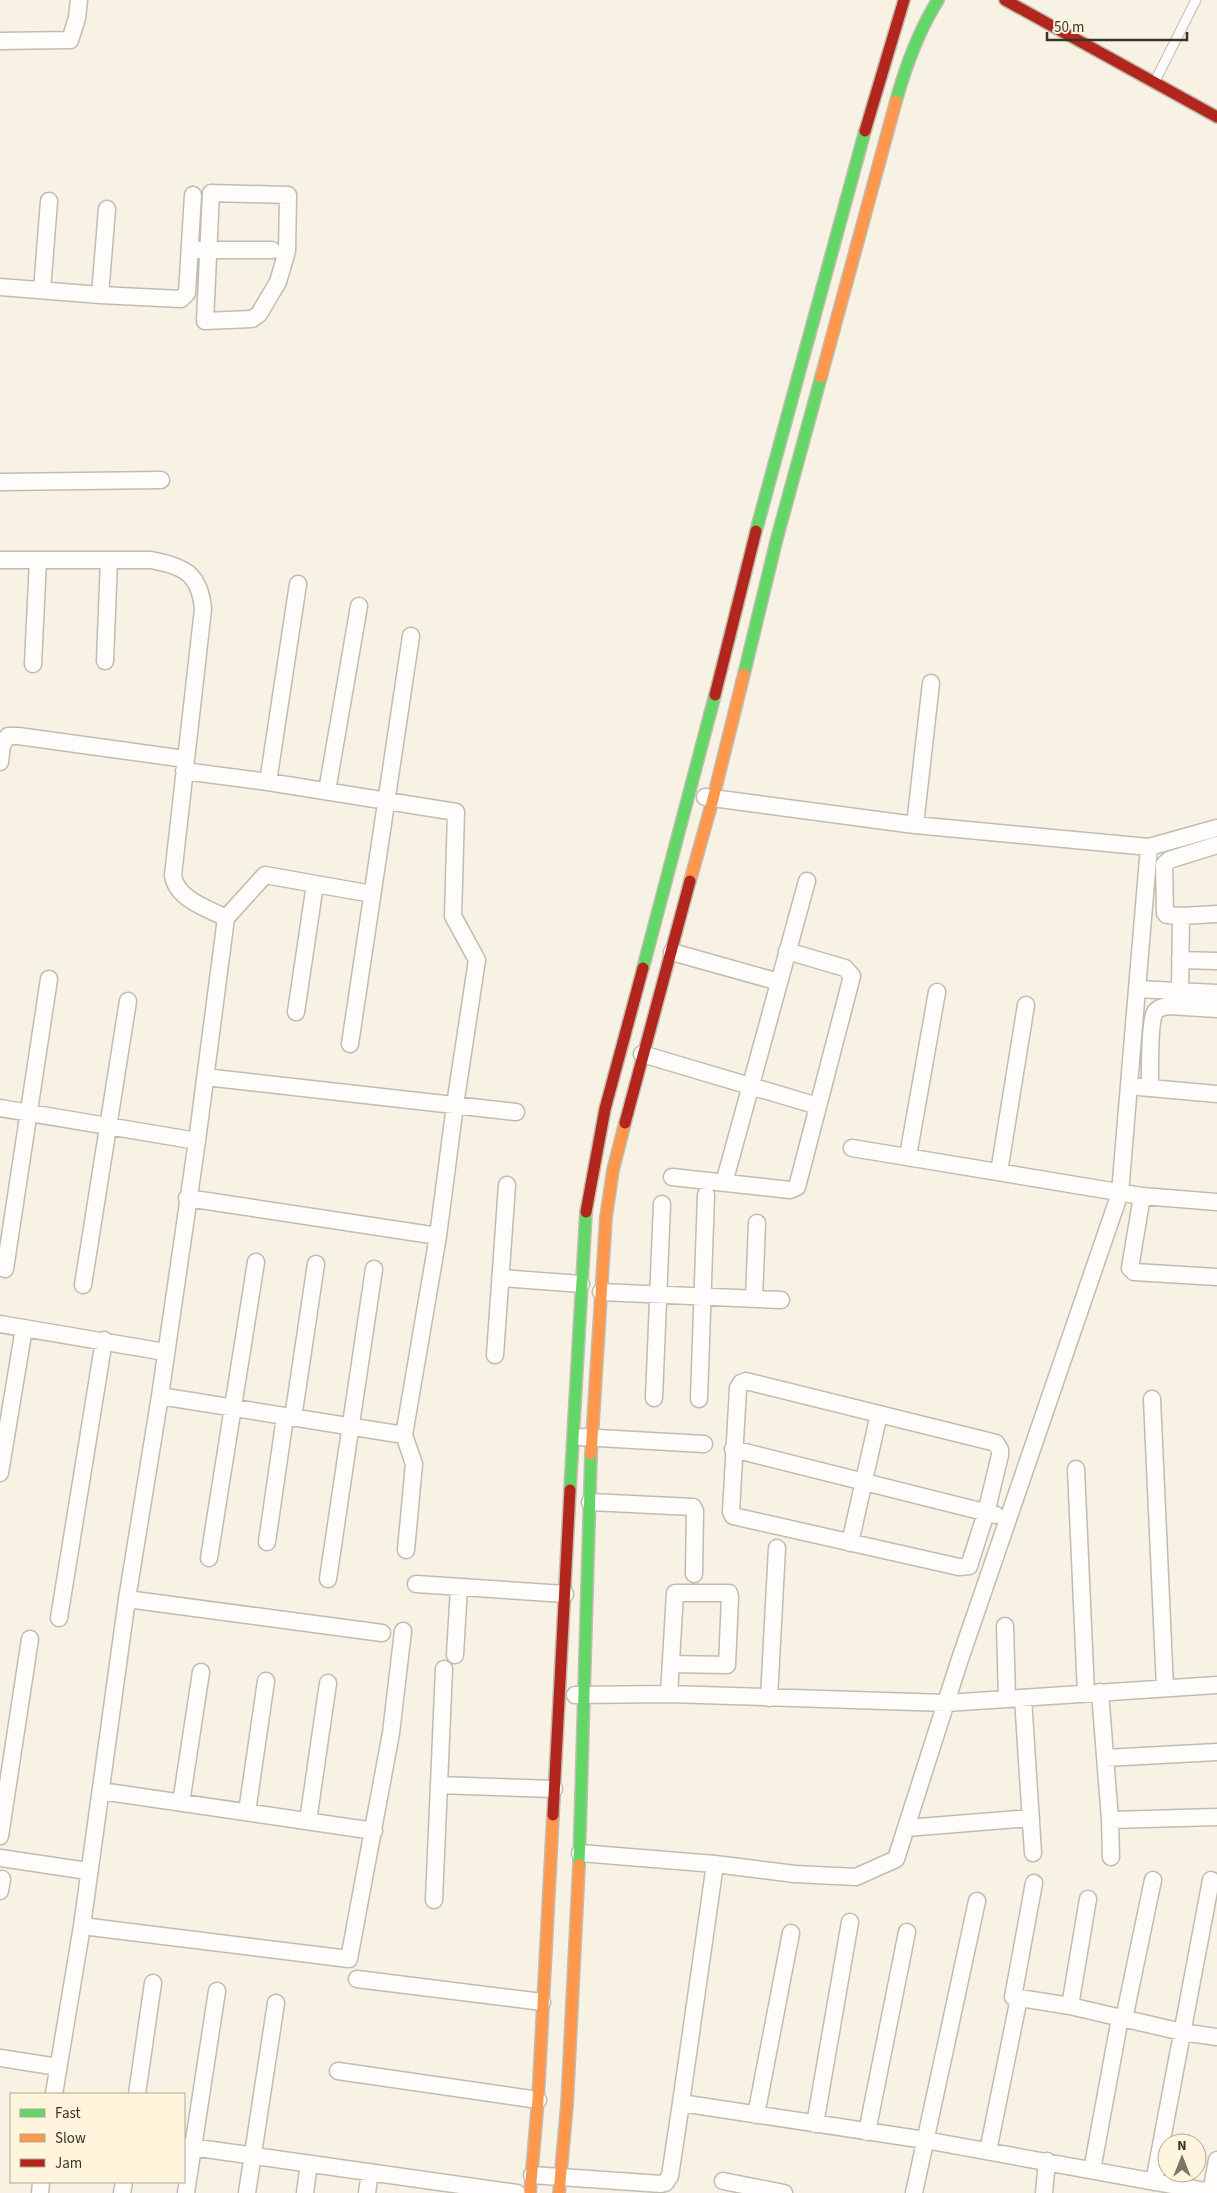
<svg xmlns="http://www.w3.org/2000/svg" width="1217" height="2193" viewBox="0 0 1217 2193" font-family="'Source Sans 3',sans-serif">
<rect width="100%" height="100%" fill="#f7f2e4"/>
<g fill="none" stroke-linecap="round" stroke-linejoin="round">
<g stroke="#c1bcb0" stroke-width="11">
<path id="lane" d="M1154,83L1196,0"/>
</g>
<g stroke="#c1bcb0" stroke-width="19">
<path id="street" d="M0,41L70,40L77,18L79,0
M211,193L288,195L287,251L278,282L259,314L252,319L205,321Z
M199,250H272
M0,287L100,295L181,299L187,293L193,195
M42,290L49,201
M100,295L107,209
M0,482L161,480
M0,560H151C184,566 200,574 203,609L173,875C176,899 207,908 226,918L197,1141L0,1108
M105,661L109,560
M33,664L38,560
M0,762L2,745L8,736H18L185,759
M184,771L268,782L456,812L453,916L477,960L455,1105L438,1236L187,1198
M268,782L298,584
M327,791L359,606
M705,797L915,825L1149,847L1217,828
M915,825L931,683
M1149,847L1137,989L1217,993
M1181,916L1167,915L1165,913L1164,865L1169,860L1217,845
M226,918L265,875L372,894
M672,952L779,982
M1180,960L1217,961
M1180,991L1181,916L1217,914
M296,1012L315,884
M350,1044L411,636
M642,1054L818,1106
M205,1077L516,1112
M1139,1087L1217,1094
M1150,1088C1150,1074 1149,1022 1155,1012C1159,1007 1163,1007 1169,1006L1217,1009
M852,1148L1142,1196L1130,1268L1134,1272L1217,1277
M908,1156L937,992
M999,1172L1026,1005
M672,1177L790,1190L797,1187L852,976L845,968L787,951
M724,1183L807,881
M1142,1196L1217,1202
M5,1269L49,979
M500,1278L581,1284
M83,1285L128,1001
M601,1292L781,1300
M754,1299L757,1223
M0,1324L165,1352
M495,1355L507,1185
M746,1381L996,1443L1000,1450V1455L986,1513L969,1566L959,1567L733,1516L731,1512L738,1388L741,1383Z
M160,1396L404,1435
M654,1398L662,1204
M699,1399L706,1195
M1152,1399L1165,1688
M293,1418L316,1264
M581,1437L704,1444
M733,1449L996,1515
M1076,1469L1086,1693
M0,1473L24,1328
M590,1502L693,1507L695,1511L694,1574
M267,1542L285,1417
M850,1543L879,1414
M406,1550L414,1464L404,1435L438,1236
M209,1558L256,1262
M328,1579L374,1269
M416,1584L565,1594
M127,1599L382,1633
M59,1618L104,1340
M1005,1626L1007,1699
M455,1655L459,1587
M1100,1692L1110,1820L1217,1817
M669,1694L675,1593H729L730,1597L727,1665L671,1664
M575,1695L669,1694L946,1703L1217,1685
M769,1698L777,1548
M1023,1698L1033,1853
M1105,1758L1217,1752
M439,1785L554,1789
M101,1791L374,1831
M181,1803L201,1672
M247,1812L266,1681
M1110,1820L1111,1857
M308,1821L328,1683
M906,1828L1031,1818
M0,1836L30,1639
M580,1853L715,1864
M0,1858L88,1871
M1034,1883L1013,1997L1070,2006L1182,2032L1217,2037
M0,1891L2,1879
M434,1900L444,1669
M82,1926L349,1959L391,1733L403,1631
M357,1979L542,2002
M1070,2006L1088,1899
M1124,2019L1153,1880
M0,2058L58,2067
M338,2071L538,2100
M54,2094L82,1926L127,1599L160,1396L197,1141
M137,2094L153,1983
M681,2103L715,1864L795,1874L856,1877L896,1859L959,1662L1120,1193L1137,989
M756,2115L791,1933
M815,2124L850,1922
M867,2132L907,1932
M184,2146L517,2193
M988,2151L1019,1998
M1092,2170L1120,2018
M532,2175L661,2184L665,2183L670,2176L681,2103L925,2140L1216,2193
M723,2181L784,2193
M1154,2182L1211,1880
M1211,2192L1217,2160
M40,2193L41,2182
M122,2193L124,2182
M186,2193L217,1991
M247,2193L276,2003
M305,2193L309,2164
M367,2193L370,2172
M914,2193L977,1901
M1044,2193L1047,2161"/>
</g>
<g stroke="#c1bcb0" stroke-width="14">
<path id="fast" d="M896,101C906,65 918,32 938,0
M756,531L865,131
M744,674L777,538L821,377
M643,968L715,695
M570,1490L586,1212
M579,1865L591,1454"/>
</g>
<g stroke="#c1bcb0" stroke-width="14">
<path id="slow" d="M821,377L896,101
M690,881L713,799L744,674
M591,1454L606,1217L613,1170L625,1123
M530,2193L538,2100L553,1815
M559,2193L567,2105L579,1865"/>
</g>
<g stroke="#c1bcb0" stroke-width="14">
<path id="jam" d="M1005,0L1217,117
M865,131L904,0
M715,695L756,531
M625,1123L690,881
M586,1212L605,1109L643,968
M553,1815L570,1490"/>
</g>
<use href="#lane" stroke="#fefdfb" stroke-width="9"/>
<use href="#street" stroke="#fefdfb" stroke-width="16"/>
<use href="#fast" stroke="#63d668" stroke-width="11"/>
<use href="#slow" stroke="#ff974d" stroke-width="11"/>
<use href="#jam" stroke="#b3261e" stroke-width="11"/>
</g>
<rect x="10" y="2093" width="175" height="90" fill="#fff5dc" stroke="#afa894"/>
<rect x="20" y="2109" width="25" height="8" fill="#63d668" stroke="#afa894"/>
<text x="55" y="2118" font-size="15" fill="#383428">Fast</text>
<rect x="20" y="2134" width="25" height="8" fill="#ff974d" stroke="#afa894"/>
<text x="55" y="2143" font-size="15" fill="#383428">Slow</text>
<rect x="20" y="2159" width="25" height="8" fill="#b3261e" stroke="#afa894"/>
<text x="55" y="2168" font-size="15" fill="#383428">Jam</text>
<g transform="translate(1182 2158)"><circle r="24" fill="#fff5dc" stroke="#afa894"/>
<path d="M0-4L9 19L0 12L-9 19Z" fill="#7b766a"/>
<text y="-8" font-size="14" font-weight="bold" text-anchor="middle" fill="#383428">N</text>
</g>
<path d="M1047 32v8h140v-8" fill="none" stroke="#383428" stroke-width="2.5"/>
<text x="1054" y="32" font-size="15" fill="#383428" stroke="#fff5dc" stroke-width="4" paint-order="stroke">50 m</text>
</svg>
